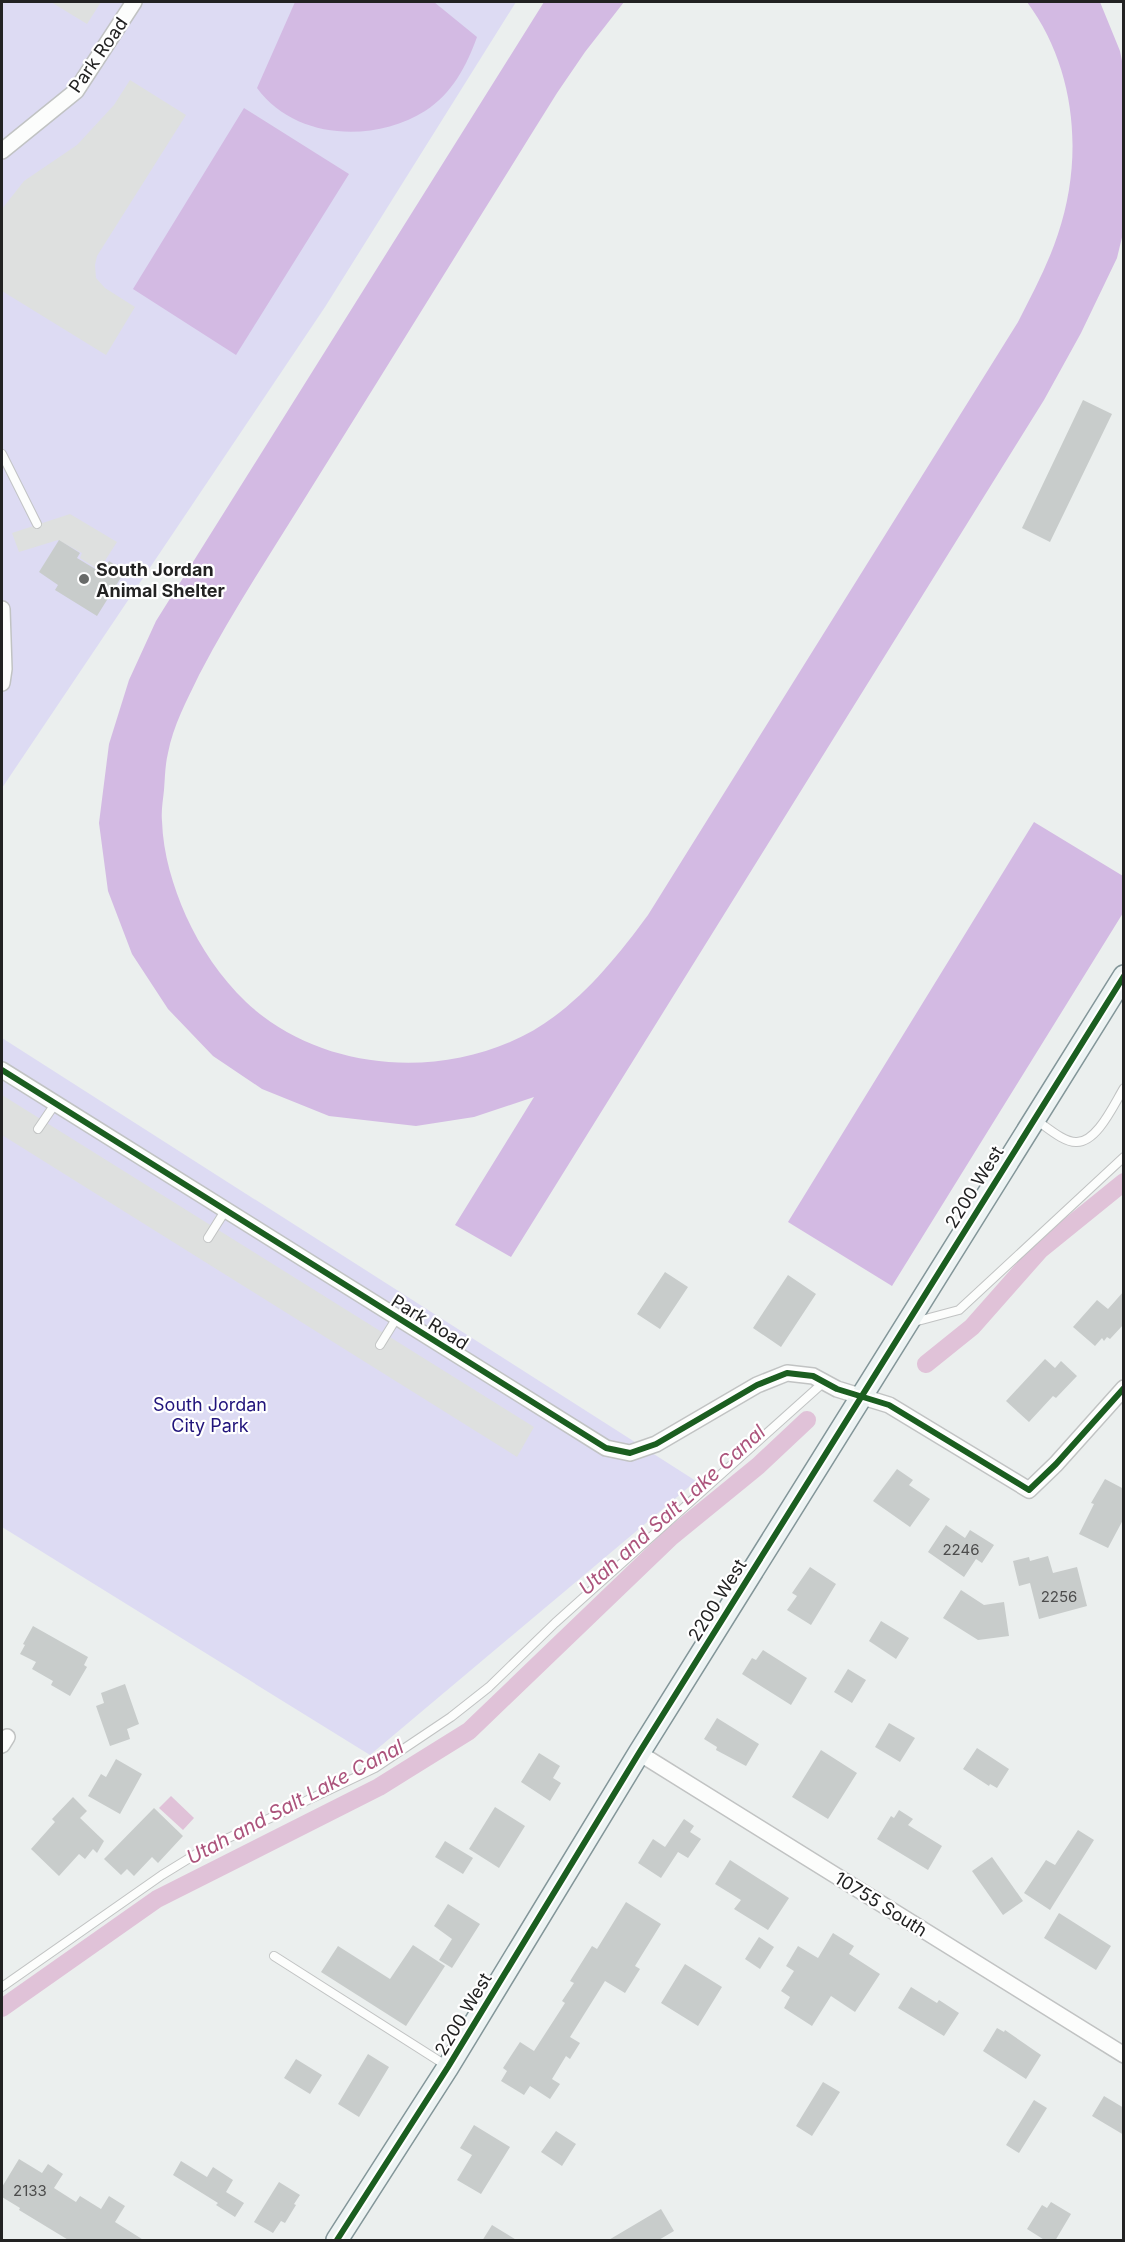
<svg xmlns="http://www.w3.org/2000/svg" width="1125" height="2242" viewBox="0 0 1125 2242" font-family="Inter,sans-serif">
<rect width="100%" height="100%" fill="#ebefee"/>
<path fill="#dddbf3" d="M2,2H516L325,307L2,788Z
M2,1038L696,1481L370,1755L2,1527Z"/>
<path fill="#d3bae3" d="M295,2H434L477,37C467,65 452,94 425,111C374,143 295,140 257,88Z
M544,2H624L585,52L557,93C471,231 386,368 300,506C265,562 229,617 199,675C187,700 173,726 168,753C165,765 165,778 164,790C163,800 161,811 162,821C163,854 173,886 186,916C200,947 221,978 246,1002C315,1067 425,1079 510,1042C568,1018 612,964 648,915L1018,322C1032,294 1048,265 1058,234C1084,157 1076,68 1027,2H1100L1120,51L1123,66L1124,229L1117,258L1081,333L1044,400L511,1257L455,1225L534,1097L474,1117L416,1126L329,1116L262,1089L213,1056L168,1009L132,954L108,891L99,823L109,744L129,680L156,621Z
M244,108L349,174L236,355L133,289Z
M1034,822L1123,876V913L892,1286L788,1222Z"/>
<path fill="#dee0df" d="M51,2H101L87,24Z
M130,80L186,115L97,256L95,265L96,278L105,288L135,307L106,355L2,291V209L24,181L77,145L114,105Z
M70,514L117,542L99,570L80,558L82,553L58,540L19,552L12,533Z
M2,1095L534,1427L517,1457L2,1135Z"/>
<path fill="#e0c2d8" d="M171,1796L194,1818L183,1830L159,1808Z"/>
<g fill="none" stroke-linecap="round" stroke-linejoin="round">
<path stroke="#e0c2d8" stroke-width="18" d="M926,1364L972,1327L1040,1250L1124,1182
M2,2008L157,1899L379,1787L469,1731L671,1537L758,1466L807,1420"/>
</g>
<path fill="#c8cccb" d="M1083,400L1112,414L1050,542L1022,528Z
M59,540L80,553L77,558L102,573L109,561L125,571L97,616L55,590L58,585L39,572Z
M665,1272L688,1287L660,1329L637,1314Z
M788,1275L816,1294L781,1347L753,1328Z
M1124,1291V1324L1110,1339L1107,1337L1104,1341L1102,1338L1095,1346L1073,1327L1097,1300L1108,1309Z
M1045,1359L1055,1368L1061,1361L1077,1376L1056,1398L1053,1396L1029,1422L1006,1401Z
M897,1469L913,1480L909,1485L930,1499L910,1527L873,1501Z
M1105,1479L1124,1489V1518L1108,1548L1079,1534L1094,1504L1091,1503Z
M946,1525L965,1538L970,1530L994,1545L982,1563L976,1559L964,1577L928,1552Z
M1048,1556L1053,1573L1077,1567L1087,1606L1039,1619L1030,1583L1019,1586L1013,1561L1029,1557L1030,1561Z
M810,1567L836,1584L811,1625L787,1610L797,1596L792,1593Z
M961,1590L984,1605L1004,1602L1009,1636L978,1640L943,1618Z
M881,1621L909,1638L896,1659L869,1641Z
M33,1626L88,1657L84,1665L87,1667L70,1696L51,1685L53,1681L32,1669L36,1662L20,1654L25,1645L23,1644Z
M763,1650L807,1678L791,1705L742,1674L752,1658L756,1660Z
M848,1669L866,1680L852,1703L834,1692Z
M125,1684L139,1724L127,1729L130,1739L110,1746L96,1706L104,1703L101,1693Z
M717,1718L759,1744L746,1766L716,1750L717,1747L704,1739Z
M889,1723L915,1738L900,1762L875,1747Z
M977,1748L1009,1769L997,1788L990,1784L989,1786L963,1769Z
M821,1750L857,1773L828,1819L792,1797Z
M539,1753L560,1766L553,1778L561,1783L550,1801L521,1782Z
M116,1759L142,1774L120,1814L88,1796L101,1774L106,1777Z
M73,1797L87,1811L80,1818L104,1841L97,1853L93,1849L85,1859L79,1854L59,1876L31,1849L55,1822L52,1819Z
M495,1807L525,1826L499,1868L469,1849Z
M154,1808L183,1836L158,1863L152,1857L134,1876L127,1869L121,1875L104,1859Z
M899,1810L913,1819L908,1825L942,1846L928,1870L877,1839L891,1816L894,1818Z
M684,1819L694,1826L690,1832L701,1839L688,1858L678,1852L661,1878L638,1863L653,1839L665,1847Z
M1078,1830L1094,1840L1050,1910L1024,1893L1046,1860L1055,1865Z
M445,1841L473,1858L463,1874L435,1857Z
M992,1857L1023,1901L1003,1915L972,1871Z
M730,1860L789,1898L768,1930L734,1909L741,1900L715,1884Z
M626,1902L661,1924L635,1966L640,1969L625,1993L605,1981L570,2037L580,2043L570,2059L566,2056L552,2079L560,2084L550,2099L530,2086L524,2095L501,2081L507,2071L503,2068L520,2042L534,2051L565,2003L562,2001L574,1983L570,1981L592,1946L597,1949Z
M448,1904L480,1924L452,1968L439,1960L452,1939L434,1926Z
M1059,1913L1111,1946L1096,1970L1044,1938Z
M833,1933L854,1946L849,1954L880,1974L855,2012L831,1996L812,2026L784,2008L790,1997L781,1991L794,1971L786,1966L798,1946L818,1958Z
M759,1937L774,1947L760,1969L745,1959Z
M413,1945L445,1966L406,2026L321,1972L338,1946L390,1979Z
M685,1964L722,1987L698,2026L661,2003Z
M911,1987L937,2003L939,2000L959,2013L944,2036L898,2008Z
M997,2028L1004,2032L1005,2030L1041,2055L1026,2079L983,2051Z
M368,2054L389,2067L359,2117L338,2104Z
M296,2059L322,2075L310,2094L284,2078Z
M823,2082L840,2092L812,2136L796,2126Z
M1104,2096L1124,2108V2135L1092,2116Z
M1034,2100L1047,2108L1019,2153L1006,2145Z
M474,2125L510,2147L481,2194L457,2180L472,2155L460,2148Z
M556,2131L576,2144L562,2166L541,2152Z
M19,2159L42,2173L48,2164L63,2174L54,2188L76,2202L80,2196L101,2209L109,2196L125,2206L115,2222L145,2241H70L19,2210L20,2208L2,2197V2187Z
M181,2161L207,2177L213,2167L233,2180L226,2192L244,2203L235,2217L216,2205L218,2203L173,2175Z
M279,2182L300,2195L294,2204L296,2205L285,2223L281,2221L273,2233L254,2222Z
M1051,2202L1071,2214L1055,2241H1046L1027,2229L1042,2205L1047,2208Z
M661,2209L674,2231L657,2241H607Z
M492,2225L518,2241H482Z"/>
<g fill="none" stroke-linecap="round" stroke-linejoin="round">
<g stroke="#c1c3c3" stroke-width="10">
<path id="lane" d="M2,454L37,524
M1036,1120C1047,1127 1063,1142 1076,1142C1097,1143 1114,1104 1124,1088
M38,1129L55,1104
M208,1238L225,1211
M914,1322L959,1310L1124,1157
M380,1345L396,1319
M274,1956L447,2066
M2,1987L162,1875L201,1851L375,1768L451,1717L489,1687L555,1623L824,1382"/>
</g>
<g stroke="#c1c3c3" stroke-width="18">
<path id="street" d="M2,151L76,91L134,2
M2,609L4,669L2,683
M2,1070L606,1448L630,1453L656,1444L757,1385L787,1373L813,1376L837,1389L889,1405L1029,1490L1056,1464L1124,1388
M2,1745L7,1737
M639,1753L1124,2055"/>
</g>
<g stroke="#839699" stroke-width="24">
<path id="secondary" d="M337,2240L448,2067L639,1753L1124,976"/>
</g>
<use href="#lane" stroke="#fcfdfc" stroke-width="8"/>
<use href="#street" stroke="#fcfdfc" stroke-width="15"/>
<use href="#secondary" stroke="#edf3f3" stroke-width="21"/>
<g stroke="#fff" stroke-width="10">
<path id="cycleway" d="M2,1070L606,1448L630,1453L656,1444L757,1385L787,1373L813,1376L837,1389L889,1405L1029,1490L1056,1464L1124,1388
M337,2240L448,2067L639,1753L1124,976"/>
</g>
<use href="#cycleway" stroke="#1b5e20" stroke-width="6"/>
</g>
<circle fill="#686a69" stroke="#fff" stroke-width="2" cx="84" cy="579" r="6"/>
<g text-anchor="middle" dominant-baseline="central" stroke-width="4.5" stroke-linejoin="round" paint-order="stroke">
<g font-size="15" fill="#4c4c4c">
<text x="961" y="1549">2246</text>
<text x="1059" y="1596">2256</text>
<text x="30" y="2190">2133</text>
</g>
<g font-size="18" fill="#222" stroke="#fff">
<text transform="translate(98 55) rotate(-55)">Park Road</text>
<text transform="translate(974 1187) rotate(-58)">2200 West</text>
<text transform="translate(430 1322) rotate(32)">Park Road</text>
<text transform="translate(717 1600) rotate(-58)">2200 West</text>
<text transform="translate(881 1904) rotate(32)">10755 South</text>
<text transform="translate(463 2014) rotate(-59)">2200 West</text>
</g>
<g font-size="18" font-weight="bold" fill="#222" stroke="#fff" text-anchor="start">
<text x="96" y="569">South Jordan<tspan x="96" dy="21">Animal Shelter</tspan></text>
</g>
<g font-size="18" fill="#21147b" stroke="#fff">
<text x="210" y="1404">South Jordan<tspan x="210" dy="21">City Park</tspan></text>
</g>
<g font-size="20" font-style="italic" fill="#ac547c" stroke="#fff">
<text transform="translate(672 1510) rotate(-42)">Utah and Salt Lake Canal</text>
<text transform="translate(295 1802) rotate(-28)">Utah and Salt Lake Canal</text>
</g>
</g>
<rect width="1125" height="2242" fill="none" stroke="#222222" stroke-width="6"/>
</svg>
